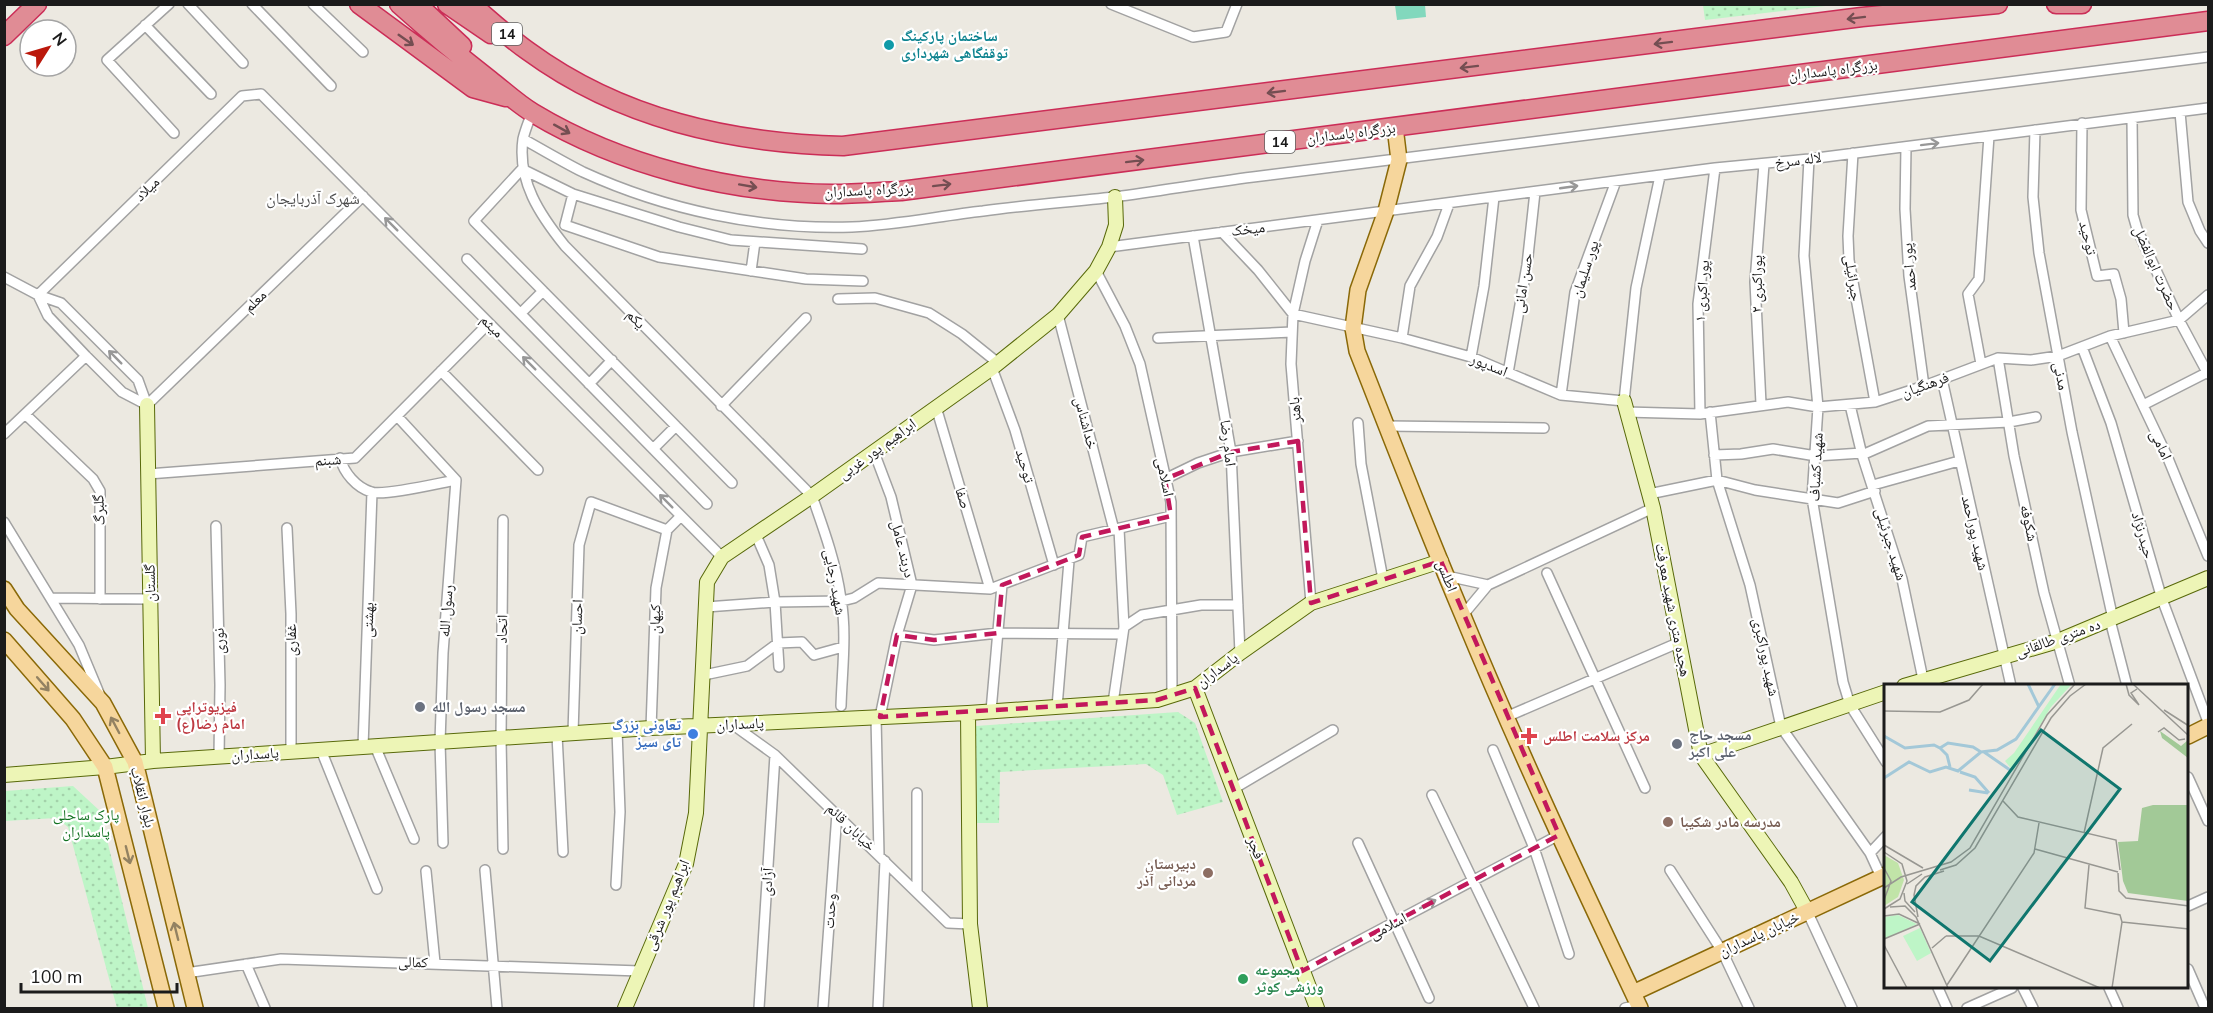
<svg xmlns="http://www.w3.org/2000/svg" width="2213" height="1013" viewBox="0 0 2213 1013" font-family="'Nunito Sans','Noto Naskh Arabic',sans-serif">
<defs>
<pattern id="park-dots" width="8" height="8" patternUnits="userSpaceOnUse" patternTransform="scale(1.5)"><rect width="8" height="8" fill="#bef5c7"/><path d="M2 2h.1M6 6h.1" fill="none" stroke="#a3d1aa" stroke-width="1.8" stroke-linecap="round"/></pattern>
</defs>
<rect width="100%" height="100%" fill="#ece9e1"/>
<path fill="url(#park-dots)" d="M1703,5V4L1834,5L1705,20Z
M1178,712L1195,723L1223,802L1177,815L1163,775L1146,764L1000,772L999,823H977L976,726Z
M73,786L100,811L148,1008H117L68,827L56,818L5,821V791Z"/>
<path fill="#82d8bd" d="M1395,5H1425L1426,17L1397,20Z"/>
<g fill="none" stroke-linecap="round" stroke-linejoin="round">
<g stroke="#a2a2a2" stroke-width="12">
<path id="street" d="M169,4L107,60L174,133
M188,4L243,63
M252,4L331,86
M313,4L363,52
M1111,4L1193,37L1226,32L1237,4
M145,25L211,94
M532,112C529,121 525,130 523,139C517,181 540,215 565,246L812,496C824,530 836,563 841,599C847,633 842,671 841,706
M2180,112L2188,202L2200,231L2208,243
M2132,118L2133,215L2137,229L2179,320L2208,374
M2082,123L2081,210L2097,276L2114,274L2121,299L2124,333
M2035,130L2033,197L2039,253L2072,432L2113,619
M523,139C543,150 563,162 583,172C666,210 761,230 852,227C896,225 939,216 983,211C1026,205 1070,202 1114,197C1160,191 1206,183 1253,177L2208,57
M1906,147L1905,209L1909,276L1924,386
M1853,153L1848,236L1849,260L1875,402
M1809,159L1804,256L1818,407L1812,498L1843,682L1850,705L1886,762
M573,194L565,225L659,257L806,279L863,281
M1222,232L1258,270L1293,314L1402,338L1471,357L1561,395L1624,401L1636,288L1660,176
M1193,236L1231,452L1240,653
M1109,247L1715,168L1809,159L2208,108
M467,259L707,504
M751,271L755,242
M1096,271L1125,326L1140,364L1171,502L1172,695
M4,277L38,295L61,303L138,380L147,405
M38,295L242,96L261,94L722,557
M38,295L48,316L86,356L122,392L147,405
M838,299L875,298L929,313L962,334L998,363
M521,313L543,291
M1058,315L1114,530
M2110,336L2167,456L2208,556
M1158,338L1292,332
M1402,338L1410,286L1437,237L1449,204
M2082,347L2111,423L2162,599L2208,722
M1471,357L1484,286L1494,197
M1998,358L2014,456L2044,593L2070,686
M1981,364L1968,294L1979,279L1989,136
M992,368L1015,430L1054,565
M441,371L538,470
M1508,373L1527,265L1535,192
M1942,379L2011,686
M589,384L612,360
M1561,395L1575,292L1616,181
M1761,404L1755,282L1764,164
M147,405L363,196
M1850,405L1862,455L1902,579L1924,684
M2143,405L2208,372
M721,406L806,318
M936,407L990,589
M1626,412L1700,414L1788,402L1818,407L1875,402L1924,386L1998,358L2031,360L2058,356L2110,336L2179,320L2208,295
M1710,412L1717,480L1750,585L1781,727L1870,853L1881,877
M25,414L93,479L100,491V599
M1700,414L1698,304L1715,168
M397,416L456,480
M1358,423L1361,464L1383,579
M1387,426L1544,428
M4,434L86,356
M653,449L676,426
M874,452L891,497L912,585L897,635L880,717
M1714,455L1741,454L1773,449L1816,456L1862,453
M1862,455L1928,426L2009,422L2036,417
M340,458C344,473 356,487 371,492C385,496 439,483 456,480
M148,474L355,458L489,323
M1165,479L1198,463L1231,452L1298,441
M732,483L474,221L522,169L573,194L679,227L731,240L862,249
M1873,485L1959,461
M1649,494L1717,480L1755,490L1838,503L1875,491
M503,520L501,738L503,849
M4,522L79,645L99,693
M216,526L220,685L219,757
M287,528L291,614V752
M756,535L769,565L775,602L779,667
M1547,573L1645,788
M1447,576L1488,585L1463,615
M1488,585L1653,508
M51,598L150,599
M1311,603L1291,364L1293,314L1305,261L1318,220
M706,607L775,602L842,601L854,598L878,583L990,589L1079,555L1082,537L1171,516
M2110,620L2127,686
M1124,627L1142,615L1201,605H1238
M897,635L934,640L998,633L1123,634
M704,675L747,666L778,643L802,642L814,655L843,647
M1113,703L1124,627L1119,529
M1057,707L1069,561
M991,711L1002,585
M876,717L879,855
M1506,717L1680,642
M732,724L775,755L948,923L970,924
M651,728L656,588L667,530L681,516
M573,733L579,545L591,502L667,530
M557,735L563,852
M375,746L414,839
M363,747L372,492
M321,750L377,889
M1493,750L1534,848L1569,954
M2188,777L2208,821
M1233,789L1333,730
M1432,795L1534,1008
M443,843L440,742L443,653L456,480
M1358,843L1429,998
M1870,853L1886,836
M485,870L497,1008
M1670,870L1722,951L1749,1008
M426,871L435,963
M616,885L620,812L617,730
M917,891V793
M2188,906L2208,897
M1807,911L1852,1008
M246,964L265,1008
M2188,969L2205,1008
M1302,971L1559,835
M186,973L281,959L640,971
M1938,988L1947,1008
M2023,988L2033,1008
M2109,988L2118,1008
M759,1008L775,755
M823,1008L837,813
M878,1008L885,861
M1625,1008L1639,1005
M1967,1008L2012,988"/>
</g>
<g stroke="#58690a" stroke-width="16">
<path id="secondary" d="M1624,401L1653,508L1701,755L1791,882L1807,911
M147,405L153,761
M1904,686L2058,641L2208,578
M1195,688L1317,1008
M968,713L970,924L980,1008
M1701,755L1886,692
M4,775L105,767L153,761L651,728L968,713L1157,700L1195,688L1240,653L1311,603L1441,561
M625,1008L686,864L696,813L707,582L722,557L812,496L992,368L1058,315L1096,271L1109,247L1116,225L1115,197"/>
</g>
<g stroke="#8a6908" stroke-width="18">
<path id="primary" d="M1395,127L1399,160L1386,211L1358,290L1353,328L1357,351C1392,440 1426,529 1463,616C1518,749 1579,879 1640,1008
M4,589L17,609L103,703L135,762L195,1008
M4,640L73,719L105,767L166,1008
M2188,736L2208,726
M1633,993L1886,875"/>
</g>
<g stroke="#cb2d57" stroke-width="21">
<path id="highway" d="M359,4L473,88L506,97
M399,4C429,31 459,56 490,80C504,91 518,104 533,113C621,166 731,193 833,194C855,194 878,192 901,191L2208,21
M417,4L462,46
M447,4L491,34
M471,4C490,20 508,37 528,51C621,119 730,143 843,146L1862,17L1998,4
M2056,4H2082
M4,36L37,4"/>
</g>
<use href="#street" stroke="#fff" stroke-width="9"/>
<use href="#secondary" stroke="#edf5b6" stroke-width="14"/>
<use href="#primary" stroke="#f6d69c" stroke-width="15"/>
<use href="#highway" stroke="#e08c95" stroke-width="18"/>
</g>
<defs><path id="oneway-shaft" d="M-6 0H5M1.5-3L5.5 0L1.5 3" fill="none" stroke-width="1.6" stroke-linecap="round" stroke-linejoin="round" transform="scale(1.5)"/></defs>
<g stroke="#744e52">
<use href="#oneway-shaft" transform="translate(1856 18) rotate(173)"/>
<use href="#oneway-shaft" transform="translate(406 40) rotate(35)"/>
<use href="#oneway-shaft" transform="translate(1663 43) rotate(173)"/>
<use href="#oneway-shaft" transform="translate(1469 67) rotate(173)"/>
<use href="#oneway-shaft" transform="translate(1276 92) rotate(173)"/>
<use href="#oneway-shaft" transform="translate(562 129) rotate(29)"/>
<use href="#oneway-shaft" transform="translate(1135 161) rotate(-7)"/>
<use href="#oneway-shaft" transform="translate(942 185) rotate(-7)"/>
<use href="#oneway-shaft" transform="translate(748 186) rotate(10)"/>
</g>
<g stroke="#989898">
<use href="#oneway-shaft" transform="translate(1930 144) rotate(-7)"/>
<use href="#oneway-shaft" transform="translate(1569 187) rotate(-8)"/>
<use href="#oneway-shaft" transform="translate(391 224) rotate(-135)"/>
<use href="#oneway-shaft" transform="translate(115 357) rotate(-135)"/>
<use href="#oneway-shaft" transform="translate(529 363) rotate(-135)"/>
<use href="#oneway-shaft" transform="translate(666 501) rotate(-135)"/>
<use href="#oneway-shaft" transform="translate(1428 904) rotate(-28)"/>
</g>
<g stroke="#938262">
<use href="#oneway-shaft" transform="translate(43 684) rotate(49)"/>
<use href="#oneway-shaft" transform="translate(115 725) rotate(-118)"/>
<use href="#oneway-shaft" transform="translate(128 855) rotate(76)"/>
<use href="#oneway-shaft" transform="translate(176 931) rotate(-104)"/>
</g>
<path fill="none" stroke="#c2185b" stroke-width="4.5" stroke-dasharray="12 8" stroke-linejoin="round" d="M1298,441L1311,603L1441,561L1559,835L1302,971L1195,688L1157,700L880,717L897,635L934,640L998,633L1002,585L1079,555L1082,537L1171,516L1165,479L1231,452Z"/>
<circle fill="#0f9aa8" stroke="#fff" stroke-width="2" cx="889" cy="45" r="6"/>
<g fill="#6b7280" stroke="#fff" stroke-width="2">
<circle cx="420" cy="707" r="6"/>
<circle cx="1677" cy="744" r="6"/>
</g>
<g fill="#e0444e" stroke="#fff" stroke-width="2">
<path d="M160 707h6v6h6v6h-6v6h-6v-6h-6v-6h6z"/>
<path d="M1526 727h6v6h6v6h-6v6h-6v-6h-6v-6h6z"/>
</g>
<circle fill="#3f7fe0" stroke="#fff" stroke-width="2" cx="693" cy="734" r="6"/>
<g fill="#8d6e63" stroke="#fff" stroke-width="2">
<circle cx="1668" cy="822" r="6"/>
<circle cx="1208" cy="873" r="6"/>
</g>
<circle fill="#2e9e5b" stroke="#fff" stroke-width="2" cx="1243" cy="979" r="6"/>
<g text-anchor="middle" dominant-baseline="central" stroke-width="4.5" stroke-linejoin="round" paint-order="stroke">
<g fill="#fff" stroke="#5f5f5f" stroke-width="1.5">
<rect x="492" y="23" width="30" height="22" rx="4.5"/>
<rect x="1265" y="131" width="30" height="22" rx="4.5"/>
</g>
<g font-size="14" font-weight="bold" fill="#1b1b1b">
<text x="507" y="34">14</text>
<text x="1280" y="142">14</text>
</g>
<g font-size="15" font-weight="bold" fill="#0d838f" stroke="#fff" text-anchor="start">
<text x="901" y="36">ساختمان پارکینگ<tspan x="901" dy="17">توقفگاهی شهرداری</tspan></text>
</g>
<g font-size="15" fill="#1b1b1b" stroke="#fff">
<text transform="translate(1833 70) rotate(-7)">بزرگراه پاسداران</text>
<text transform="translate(1351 133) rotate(-7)">بزرگراه پاسداران</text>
<text transform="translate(1798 160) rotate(-7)">لاله سرخ</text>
<text transform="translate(147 189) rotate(-44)">میلاد</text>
<text transform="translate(869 190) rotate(-3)">بزرگراه پاسداران</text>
<text transform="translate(1248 229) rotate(-7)">میخک</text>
<text transform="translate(2088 238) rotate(76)">توحید</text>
<text transform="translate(1909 267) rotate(-95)">پور احمد</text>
<text transform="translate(2156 268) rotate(66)">حضرت ابوالفضل</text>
<text transform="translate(1585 269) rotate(-72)">پور سلیمان</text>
<text transform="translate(1853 278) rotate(81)">جبرائیلی</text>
<text transform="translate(1523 283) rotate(-81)">حسن امانی</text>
<text transform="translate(1757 284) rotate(-90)">پوراکبری ۲</text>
<text transform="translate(1702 291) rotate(-86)">پور اکبری ۱</text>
<text transform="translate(255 301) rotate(-44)">معلم</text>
<text transform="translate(636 319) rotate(46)">یکم</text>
<text transform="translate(492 326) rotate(45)">میثم</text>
<text transform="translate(1489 365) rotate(22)">اسدپور</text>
<text transform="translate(2061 376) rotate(79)">مدنی</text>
<text transform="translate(1925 385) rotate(-20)">فرهنگیان</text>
<text transform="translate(1295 410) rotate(-95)">باهنر</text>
<text transform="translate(1086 423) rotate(75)">خداشناس</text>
<text transform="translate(1228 443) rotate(83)">امام رضا</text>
<text transform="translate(2161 445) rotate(65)">امامی</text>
<text transform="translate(877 449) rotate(-36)">ابراهیم پور غربی</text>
<text transform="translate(328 460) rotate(-4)">شبنم</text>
<text transform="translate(1025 466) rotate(74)">توحید</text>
<text transform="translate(1816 467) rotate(-87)">شهید کشباف</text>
<text transform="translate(1165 477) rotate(78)">اسلامی</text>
<text transform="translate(963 498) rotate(73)">صفا</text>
<text transform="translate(99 510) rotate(-93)">گلبرگ</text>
<text transform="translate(2029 523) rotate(78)">شکوفه</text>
<text transform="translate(1975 533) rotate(77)">شهید پوراحمد</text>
<text transform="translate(2143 535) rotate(74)">حیدرنژاد</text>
<text transform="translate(1891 544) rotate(73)">شهید جبرئیلی</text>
<text transform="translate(903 549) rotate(76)">دربند عامل</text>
<text transform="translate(1447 576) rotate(68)">اطلس</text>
<text transform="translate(835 582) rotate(80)">شهید رجایی</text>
<text transform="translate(150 583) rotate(-91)">گلستان</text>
<text transform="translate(1673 610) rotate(79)">هجده متری شهید معرفت</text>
<text transform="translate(446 611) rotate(-86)">رسول الله</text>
<text transform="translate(577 617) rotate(-88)">احسان</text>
<text transform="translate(655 619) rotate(-88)">کیهان</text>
<text transform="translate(368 620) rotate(-88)">بهشتی</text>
<text transform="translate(502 629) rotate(-89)">اتحاد</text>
<text transform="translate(2058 638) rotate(-19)">ده متری طالقانی</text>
<text transform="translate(291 640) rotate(-90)">غفاری</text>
<text transform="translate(219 641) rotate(-92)">نوری</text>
<text transform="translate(1766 657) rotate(78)">شهید پوراکبری</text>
<text transform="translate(1217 670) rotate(-37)">پاسداران</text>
<text transform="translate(740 724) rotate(-3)">پاسداران</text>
<text transform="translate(255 754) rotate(-4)">پاسداران</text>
<text transform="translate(143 797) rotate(76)">بلوار انقلاب</text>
<text transform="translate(851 827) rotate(44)">خیابان قائم</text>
<text transform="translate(1256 848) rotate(69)">فجر</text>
<text transform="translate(767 882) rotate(-86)">آزادی</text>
<text transform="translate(667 905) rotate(-68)">ابراهیم پور شرقی</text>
<text transform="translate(830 911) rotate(-86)">وحدت</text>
<text transform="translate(1388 926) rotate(-28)">اسلامی</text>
<text transform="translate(1759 934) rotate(-25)">خیابان پاسداران</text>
<text transform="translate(413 962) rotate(2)">کمالی</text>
</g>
<g font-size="15" font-weight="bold" fill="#be3a42" stroke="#fff" text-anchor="start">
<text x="176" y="707">فیزیوتراپی<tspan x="176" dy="17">امام رضا(ع)</tspan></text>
<text x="1543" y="736">مرکز سلامت اطلس</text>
</g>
<g font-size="15" font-weight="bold" fill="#5b616d" stroke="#fff" text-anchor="start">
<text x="432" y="707">مسجد رسول الله</text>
<text x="1689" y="735">مسجد حاج<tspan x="1689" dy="17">علی اکبر</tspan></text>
</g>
<g font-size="15" font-weight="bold" fill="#366cbe" stroke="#fff" text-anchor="end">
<text x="681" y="725">تعاونی بزرگ<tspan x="681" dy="17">تای سیز</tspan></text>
</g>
<g font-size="15" fill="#117120" stroke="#fff">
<text x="86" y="815">پارک ساحلی<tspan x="86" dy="17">پاسداران</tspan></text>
</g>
<g font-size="15" font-weight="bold" fill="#785e54" stroke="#fff" text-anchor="start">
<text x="1680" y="822">مدرسه مادر شکیبا</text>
<text x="1196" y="864" text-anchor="end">دبیرستان<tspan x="1196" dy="17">مردانی آذر</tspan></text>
</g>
<g font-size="15" font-weight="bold" fill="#27864d" stroke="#fff" text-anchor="start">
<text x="1255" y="970">مجموعه<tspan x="1255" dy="17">ورزشی کوثر</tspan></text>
</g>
<g font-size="16" fill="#4e4e4e" stroke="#fff">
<text x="313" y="199">شهرک آذربایجان</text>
</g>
</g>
<g transform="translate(1884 684)">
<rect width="304" height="304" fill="#ece9e1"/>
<path d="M0,171L14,179L20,196L14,213L0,222Z" fill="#c1e4a8"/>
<path d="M276,47L297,62L304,56V74L278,54ZM269,121H304V217L244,209L239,197L234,158L254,157L258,124Z" fill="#a2c997"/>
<path d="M177,0H188L167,23L129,87L121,77L130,69ZM14,231L33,240L0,255V233ZM36,244L47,269L33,277L19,252Z" fill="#bef5c7"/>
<path fill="none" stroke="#a3c8d8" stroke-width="3" d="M144,0L155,23M0,52L21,64L50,61L56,64L64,59L89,63L97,68L113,66L132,55L171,0M56,64L63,71L66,83M100,68L126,86M76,88L91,93L105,109M0,94L25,78L46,88L62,83L74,87L97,68M85,106L104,109"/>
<path fill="none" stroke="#989792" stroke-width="1.5" d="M242,0L245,11L255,21L247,9L253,5M249,0L305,52M280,26L305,42M0,27L56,28L85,16L99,0M274,48L280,44L295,56L301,55M119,117L134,133L232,156L236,186M200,149L219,64L248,40M0,161L39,184M151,165L234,188M0,168L18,180L23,197L16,215L0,225M205,181L201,224L236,231L238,238L228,304M0,184L7,197L0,216M56,186L72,181L91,164L167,34L186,12L202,0M234,189L235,207L242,214L305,222M23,200L38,190M0,204L17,193L67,178L86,164L163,31L191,0M20,209L21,217L31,228M6,223L21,222L32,233L64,304M0,232L15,230L36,240M34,233L30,211L32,202L41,193L60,187M238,238L305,245M62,252H95L216,304M0,255L36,240M0,261L23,304M48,264L62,252M63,301L150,169L155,139"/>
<path fill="#0f766e" fill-opacity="0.15" stroke="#0f766e" stroke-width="3" d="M157,46L236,105L106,277L28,218Z"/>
<rect width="304" height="304" fill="none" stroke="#1b1b1b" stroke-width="3"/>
</g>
<rect width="2213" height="1013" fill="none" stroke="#1b1b1b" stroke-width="12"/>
<g transform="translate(48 48) rotate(53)"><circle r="28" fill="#ffffff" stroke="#a4a4a4" stroke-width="1.5"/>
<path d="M0-4.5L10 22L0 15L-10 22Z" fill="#bb180b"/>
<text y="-9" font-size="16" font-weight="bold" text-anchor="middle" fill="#1b1b1b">N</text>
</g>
<path d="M21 983v9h156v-9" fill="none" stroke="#1b1b1b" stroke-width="3"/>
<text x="30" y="983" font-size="18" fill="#1b1b1b" stroke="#ffffff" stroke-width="4.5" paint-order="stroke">100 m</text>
</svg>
